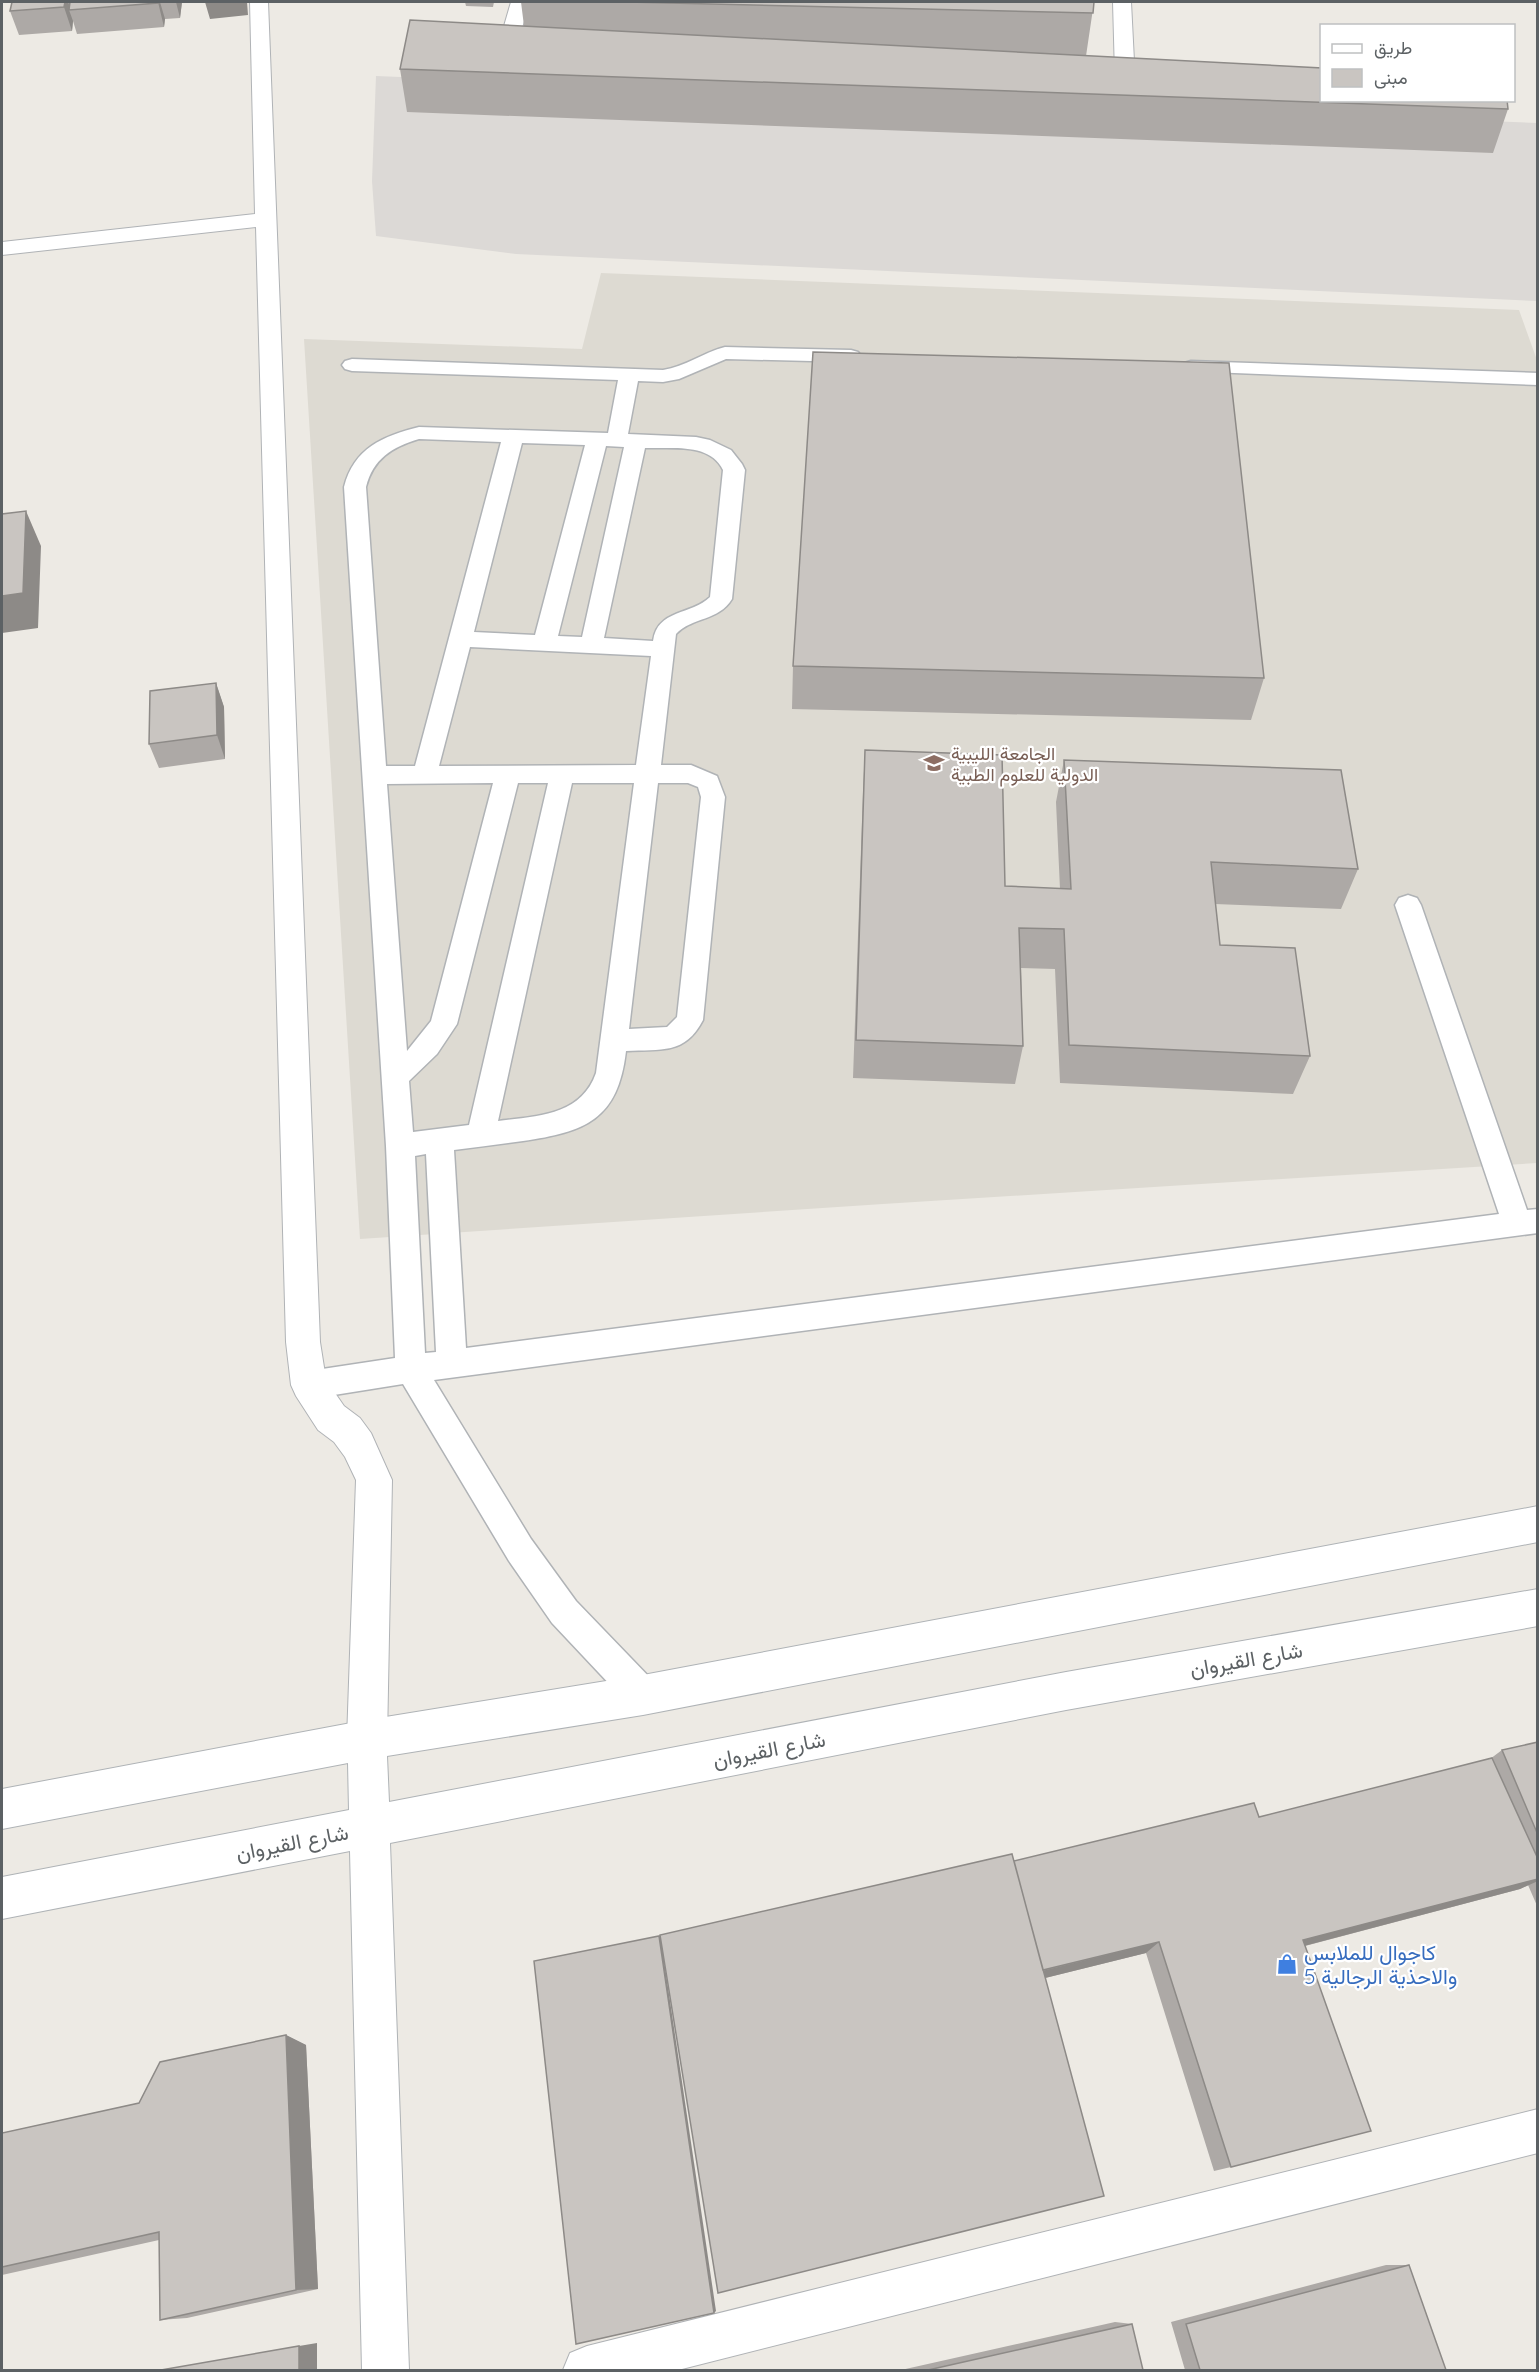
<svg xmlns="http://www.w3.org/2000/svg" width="1539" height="2372" viewBox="0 0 1539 2372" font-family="Quicksand,Vazirmatn,sans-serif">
<rect width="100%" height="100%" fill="#edeae4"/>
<path fill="#dcd9d6" d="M376,76L1537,123V301L516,254L376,236L372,181Z"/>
<path fill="#dddad2" d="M601,273L1519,310L1538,363L1537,1163L883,1204L360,1239L304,339L582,349Z"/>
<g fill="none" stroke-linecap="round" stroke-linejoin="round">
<g stroke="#b0b3b6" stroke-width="3">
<path id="service" d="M725,347L851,350L858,352L861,356L858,360L851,362L726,359L679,379L663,382L638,381L628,434L696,437L710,440L731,450L742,464L745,470L732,599C719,621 692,617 676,634L661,765H691L717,776L725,797L703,1020C685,1055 661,1049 626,1051C618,1120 585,1132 523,1141C500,1144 477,1147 454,1150L466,1348L1499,1214L1395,905L1399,898L1408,895L1417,898L1421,905L1527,1210L1538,1209V1233L434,1380L531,1539L576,1601L655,1683L660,1695L655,1707L643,1712L631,1707L552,1623L509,1561L403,1384L309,1399L298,1395L294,1385L298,1375L309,1371L395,1358L386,1146L344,487C354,448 383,436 419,427L608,433L618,380L352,371L345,369L342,365L345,361L352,359L663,370C685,367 704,352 725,347ZM419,439L501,442L415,766H386L366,487C373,459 392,447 419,439ZM522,443L585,445L535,635L474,632ZM606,446L624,447L582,637L558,636ZM645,448C670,449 710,442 723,470L710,597C692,615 657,609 653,641L604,638ZM470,647L651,656L636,765L439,766ZM493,783L431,1021L407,1051L387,784ZM518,783H548L469,1125L413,1132L409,1081L437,1054L457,1024ZM572,783H634L596,1073C581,1116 537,1116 498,1121ZM658,783H688L698,787L701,797L677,1017L667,1027L629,1029ZM426,1154L436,1352L425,1353L415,1156Z
M1191,361L1538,373V385L1184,371L1181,367L1184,363Z"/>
</g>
<g stroke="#b0b3b6" stroke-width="2">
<path id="minor" d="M250,2H268L320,1342L326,1380L344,1406L360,1418L371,1433L392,1480L387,1740L381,1754L367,1760L353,1754L347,1740L356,1480L345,1457L334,1442L318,1430L296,1396L291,1385L286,1342L256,227L2,255V242L255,214Z
M511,2H529L516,51L523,53L526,57L523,61H498L495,57Z
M1113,2H1131L1135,81L1132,85C1121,88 1108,87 1097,84L1094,80L1097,76L1115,75Z
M1538,2109V2153L678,2370H563L570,2353L587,2346Z"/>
</g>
<g stroke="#afb3b6" stroke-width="2">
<path id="secondary" d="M1538,1506V1542L643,1715L387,1756L389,1802L1066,1672L1538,1589V1626L1066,1710L390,1843L409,2370H362L350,1851L2,1919V1877L349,1810L348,1763L2,1829V1789L367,1720L643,1675Z"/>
</g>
<use href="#service" fill="#fff" fill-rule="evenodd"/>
<use href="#minor" fill="#fff" fill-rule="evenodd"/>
<use href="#secondary" fill="#fff" fill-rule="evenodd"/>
</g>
<path fill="#ada9a6" d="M12,2H182L180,18L165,19L164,27L77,34L73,21L72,31L19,35L10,11Z
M465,2H494L493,7L466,6Z
M521,2H1094L1086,56L1508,109L1493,153L407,112L400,69L524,26Z
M793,666L1264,678L1251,720L792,709Z
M216,683L224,707L225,759L159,768L149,744Z
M865,750L1005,886L1060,889L1056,802L1064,760L1358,869L1341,909L1215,904L1220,945L1310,1056L1293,1094L1060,1083L1055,969L1021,968L1023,1046L1015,1084L853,1078L863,792Z
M1538,1742V1908L1528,1885L1520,1889L1305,1946L1231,2167L1214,2171L1146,1953L1045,1978L663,1952L716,2311L662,1946L1014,1861L1259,1817L1490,1759L1502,1750Z
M286,2035L306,2045L318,2289L187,2318L160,2320L159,2240L2,2275V2133L139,2103Z
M1386,2265H1409L1446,2370H1185L1171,2322Z
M1115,2322L1132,2324L1143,2370H901Z"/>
<path fill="#8d8a87" d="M65,2H68L71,10H69L73,21L72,31L64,7Z
M158,2H160L165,19L164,27Z
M176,2H182L180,18Z
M205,2H247L248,15L210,19Z
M26,511L41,546L38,628L2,633V596Z
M216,683L224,707L225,759L217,735Z
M1538,1879V1881L1520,1889L1285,1951L1303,1940Z
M659,1936L662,1947L716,2311L714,2313Z
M1159,1942L1146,1953L1033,1981L1042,1971Z
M286,2035L306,2045L318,2289L296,2290Z
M317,2343V2370H299V2346Z"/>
<path fill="#c9c5c1" stroke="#8d8a87" stroke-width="1.5" d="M12,2H65L64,7L10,11Z
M70,2H158V3L69,10Z
M627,2H1094L1093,13Z
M410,20L1322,68V100H1507L1508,109L400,69Z
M813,352L1229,363L1264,678L793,666Z
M26,511L23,593L2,596V514Z
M216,683L217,735L149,744L150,691Z
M865,750L1002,755L1005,886L1071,889L1064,760L1341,770L1358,869L1211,862L1220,945L1295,948L1310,1056L1069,1045L1064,929L1019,928L1023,1046L856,1040Z
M1538,1742V1835L1502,1750Z
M1492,1758L1538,1859V1879L1303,1940L1371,2131L1231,2167L1159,1942L1043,1970L1014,1861L1254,1803L1259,1817Z
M1012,1854L1104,2196L718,2293L660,1935Z
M659,1936L714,2313L576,2344L534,1961Z
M286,2035L296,2290L160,2320L159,2232L2,2267V2133L139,2103L160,2062Z
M1409,2265L1446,2370H1200L1186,2324Z
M1132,2324L1143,2370H928Z
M299,2346V2370H161Z"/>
<defs>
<g id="university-bare" transform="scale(1.62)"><path d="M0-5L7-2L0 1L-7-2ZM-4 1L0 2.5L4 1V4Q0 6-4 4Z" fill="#8d6e63" stroke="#fff" stroke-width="2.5" paint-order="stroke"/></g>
<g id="shop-bare" transform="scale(1.62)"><path d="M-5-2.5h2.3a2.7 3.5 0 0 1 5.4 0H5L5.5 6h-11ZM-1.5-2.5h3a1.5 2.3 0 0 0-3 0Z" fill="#3f7fe0" stroke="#fff" stroke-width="2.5" paint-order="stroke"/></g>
</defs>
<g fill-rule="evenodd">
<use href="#university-bare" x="934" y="763"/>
<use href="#shop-bare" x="1287" y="1964"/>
</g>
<g text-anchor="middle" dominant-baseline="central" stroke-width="4.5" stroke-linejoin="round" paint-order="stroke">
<g font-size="18" fill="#785e54" stroke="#fff" text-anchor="start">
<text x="951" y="753">الجامعة الليبية<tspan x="951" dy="21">الدولية للعلوم الطبية</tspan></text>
</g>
<g font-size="21" fill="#5c6164" stroke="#fff">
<text transform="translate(1246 1659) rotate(-10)">شارع القيروان</text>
<text transform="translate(769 1749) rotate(-11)">شارع القيروان</text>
<text transform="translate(292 1842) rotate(-11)">شارع القيروان</text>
</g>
<g font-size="21" fill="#366cbe" stroke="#fff" text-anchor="start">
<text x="1304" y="1952">كاجوال للملابس<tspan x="1304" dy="24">والاحذية الرجالية 5</tspan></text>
</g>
</g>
<rect width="1539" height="2372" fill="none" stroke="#5c6164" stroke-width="6"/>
<rect x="1320" y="24" width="195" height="78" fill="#ffffff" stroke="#bec0c1" stroke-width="1.5"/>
<rect x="1332" y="44" width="30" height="9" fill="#ffffff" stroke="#bec0c1" stroke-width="1.5"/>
<text x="1374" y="54" font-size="18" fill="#5c6164">طريق</text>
<rect x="1332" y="69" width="30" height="18" fill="#c9c5c1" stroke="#bec0c1" stroke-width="1.5"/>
<text x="1374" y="84" font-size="18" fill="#5c6164">مبنى</text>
</svg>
